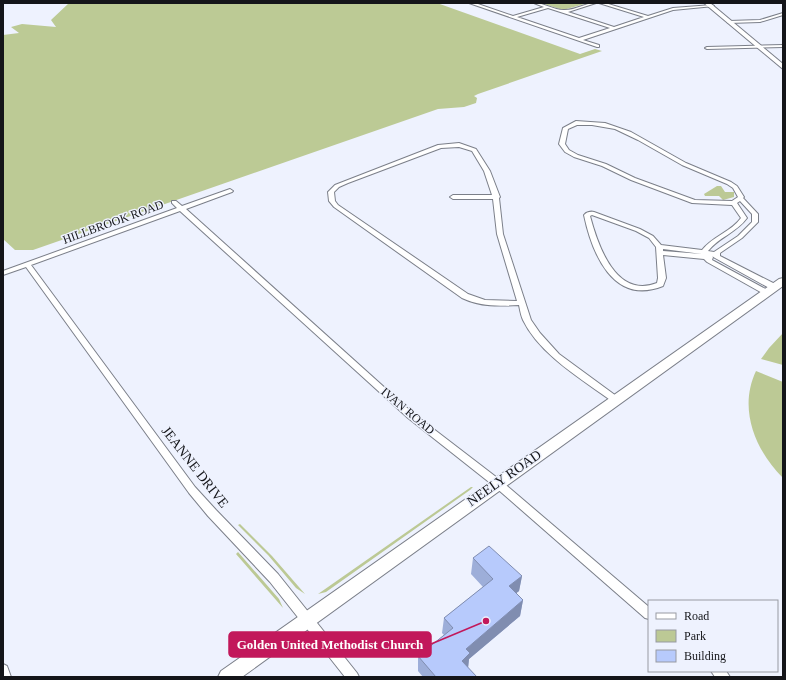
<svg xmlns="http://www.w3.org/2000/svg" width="786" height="680" viewBox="0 0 786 680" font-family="'Times New Roman',serif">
<rect width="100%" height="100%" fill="#eef2fe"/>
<path fill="#bcc995" d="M541,3H588L563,10Z
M717,186H721L725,192H734V197L723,200L719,196H705L704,194Z
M783,333V365L761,359L769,348Z
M756,371L783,382V478C755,450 738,409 756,371Z
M471,487H473L470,490L326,592L318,594Z
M240,524L272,556L305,594L296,588L268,555L238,525Z
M238,552L279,599L283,608L236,554Z"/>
<path fill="#bcca95" d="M69,3H437L580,54L595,49L602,51L478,94L474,96L477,98L476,103L464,107L438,109L33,250H15L3,239V35L19,33L11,27L22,24L56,27L51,20Z"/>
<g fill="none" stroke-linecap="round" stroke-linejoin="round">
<g stroke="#7b7f89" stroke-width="2">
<path id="street" d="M469,3H475L513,16L544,7L534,3C544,3 556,11 565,10C576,10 585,3 596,3L568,12L614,27L644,17L599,3H605L648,16L673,8L712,5L714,6L673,10L583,40L599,45V47H597ZM548,8L610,28L579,38L517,17Z
M783,13V15L760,22L729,23L727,22L729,21L760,20Z
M783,45V47L707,49L705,48L707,47Z
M576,121L605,123L631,132L686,163L731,182L737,186L744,197L743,198L758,214V222L742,238L720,253V256L777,285L778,287L777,289H771L715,258L712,256L713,257L712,260L771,292L770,294H764L707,262L704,259L663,255L666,278L663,286C613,306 592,253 584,215C586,212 591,211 594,212L640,229L653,236L661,245L702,250C713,236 731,232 741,218L732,205L692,203L631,180L602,166L574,157L565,152L559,144L563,128ZM577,125H592L615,129L638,140L682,165L727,184L733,188L738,197L732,201L695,200L635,178L606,164L578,155L569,150L565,144L568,129ZM740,201L752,214V222L738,236L714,252L708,251C719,237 736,233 747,218L737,203ZM592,215L636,231L649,238L656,247L658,278L657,283C616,299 598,246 590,216ZM663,249L702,254L663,251Z
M459,143L476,149L490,171L500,197L499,198L503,234L531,320L540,333L559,354L619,398L620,400L619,402H613C583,380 540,355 523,320C521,316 520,310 519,305C499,306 481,307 462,298L334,207L329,201L328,192L335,185L438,145ZM459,147L472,151L484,171L492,195H453L450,197L453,199H493L497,234L517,301L485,300L468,294L338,205L335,201L334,192L339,187L348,183L441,148Z
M230,189L233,191L232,192L186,209L414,414L500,480L649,607V619L645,618L494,486L408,418L180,211L31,265L195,487L216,510L278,574L357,673L359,677H345L270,582L208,516L189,493L26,267L3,275V271L177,208L172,203V201H176L182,206Z
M3,664L7,666L11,677H3Z
M711,671H726L730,677H715Z"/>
</g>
<g stroke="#7b7f89" stroke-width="2">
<path id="secondary" d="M704,3H710L783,64V69Z
M783,278V286L242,677H218L221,671L779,279Z"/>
</g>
<use href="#street" fill="#fff" fill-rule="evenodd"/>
<use href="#secondary" fill="#fff" fill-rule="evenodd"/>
</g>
<path fill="#9daed9" d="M473,558L522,576L519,591L516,593L523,600L520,616L469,659L468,668L477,677H423L418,671V656L444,635L442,633L444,618L483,587L471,574Z"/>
<path fill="#808db0" d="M522,576L519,591L506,602L509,586Z
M523,600L520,616L469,659L468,668L462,661L466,649Z"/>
<path fill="#b7cafc" stroke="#808db0" d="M489,546L522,576L509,586L523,600L466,649L470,653L462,661L477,677H436L418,656L453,628L444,618L493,579L473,558Z"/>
<g text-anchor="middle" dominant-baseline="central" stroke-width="3" stroke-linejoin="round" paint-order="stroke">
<g font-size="12" fill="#141519" stroke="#eef2fe">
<text transform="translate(113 222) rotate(-20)">HILLBROOK ROAD</text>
<text transform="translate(408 411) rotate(40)">IVAN ROAD</text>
</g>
<g font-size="14" fill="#141519" stroke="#eef2fe">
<text transform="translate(195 467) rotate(52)">JEANNE DRIVE</text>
<text transform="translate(504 478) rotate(-35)">NEELY ROAD</text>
</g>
</g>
<path fill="none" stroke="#c2185b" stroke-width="1.5" d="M486 621L431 644"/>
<circle fill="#c2185b" stroke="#eef2fe" stroke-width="1.5" cx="486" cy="621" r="4"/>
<rect fill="#c2185b" stroke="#c2185b" stroke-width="1.5" x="229" y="632" width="202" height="25" rx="4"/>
<g font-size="13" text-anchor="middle" font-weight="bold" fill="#fff">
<text x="330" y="649">Golden United Methodist Church</text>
</g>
<rect width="786" height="680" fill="none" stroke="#141519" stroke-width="8"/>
<rect x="648" y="600" width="130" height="72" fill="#eef2fe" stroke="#979aa2"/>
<rect x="656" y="613" width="20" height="6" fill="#ffffff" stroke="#979aa2"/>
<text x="684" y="620" font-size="12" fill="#141519">Road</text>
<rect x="656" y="630" width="20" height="12" fill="#bcc995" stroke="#979aa2"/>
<text x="684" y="640" font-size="12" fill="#141519">Park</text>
<rect x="656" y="650" width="20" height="12" fill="#b7cafc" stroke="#979aa2"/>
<text x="684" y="660" font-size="12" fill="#141519">Building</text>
</svg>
